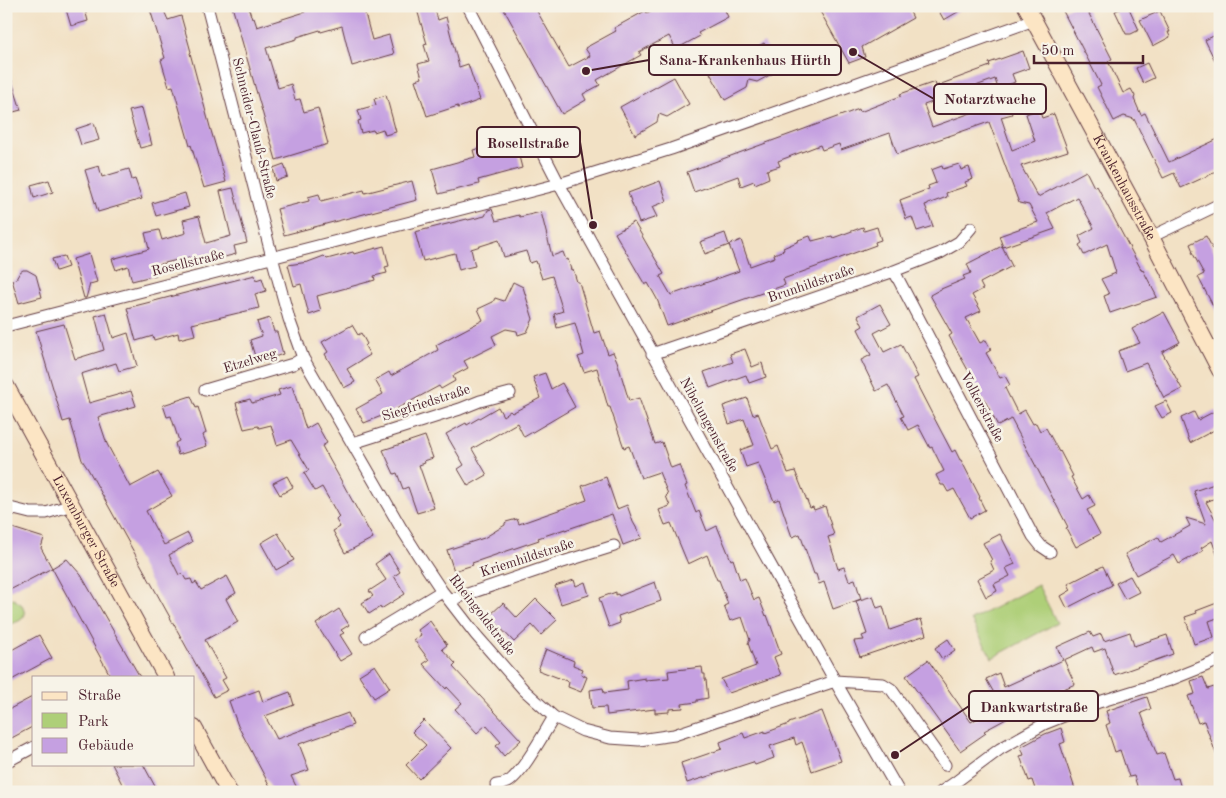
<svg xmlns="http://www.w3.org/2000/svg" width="1226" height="798" viewBox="0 0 1226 798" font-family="'Old Standard TT',serif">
<rect width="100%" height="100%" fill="#f7f3e8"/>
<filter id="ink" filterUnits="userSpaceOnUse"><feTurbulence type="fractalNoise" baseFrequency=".02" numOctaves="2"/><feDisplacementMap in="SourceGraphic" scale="10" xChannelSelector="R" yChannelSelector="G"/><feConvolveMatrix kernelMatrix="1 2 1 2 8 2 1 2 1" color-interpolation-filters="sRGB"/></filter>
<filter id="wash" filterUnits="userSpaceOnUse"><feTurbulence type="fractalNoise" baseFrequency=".0096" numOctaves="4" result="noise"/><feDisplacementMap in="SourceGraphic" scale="20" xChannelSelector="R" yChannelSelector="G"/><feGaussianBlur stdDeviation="1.12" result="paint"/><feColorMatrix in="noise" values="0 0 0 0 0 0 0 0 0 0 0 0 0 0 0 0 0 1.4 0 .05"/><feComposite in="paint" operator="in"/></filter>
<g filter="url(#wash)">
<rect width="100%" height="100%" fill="#f2e1c5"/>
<path fill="#aecf78" stroke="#7c7752" d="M1038,585L1057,623L992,658L971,620Z
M12,598L22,605L25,614C21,624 14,620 6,628V599Z"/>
<g id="blocks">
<path fill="#c5a0e1" d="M65,6H84L88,21L71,26Z
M149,6H162L168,20L181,16L191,52L190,53L210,127L226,182L204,188L191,145L190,146L173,86L169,87L161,60L165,58Z
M232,6H248L252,19L254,18L257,27L305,12L304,6H363L372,40L389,35L394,54L352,66L342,26L321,32L320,30L297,37V39L266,48L278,88L291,84L295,100L300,99L304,112L318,108L328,144L276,160Z
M416,6H434L438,20L446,17L459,67L468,64L480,100L458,108V106L427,116L415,80L422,78L418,64L429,61L424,45L427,44Z
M502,6H534L569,67L590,56L585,48L616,31L614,28L645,11L647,13L659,6H723L728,17L698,33L700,36L676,49L669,36L639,52L641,55L597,80L600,85L583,94L586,100L562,114Z
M817,6H907L913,18L862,47L865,57L849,63Z
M936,6H968L944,20Z
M1072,6H1085L1112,59L1108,61L1123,93L1131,89L1135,96L1134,99L1141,115L1145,113L1169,162L1220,138V170L1181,188L1174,173L1163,178L1134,119L1124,116L1114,121L1097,87L1101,85L1063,11Z
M1128,6L1139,30L1131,34H1126L1115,11Z
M1160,11L1170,32H1168L1170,37L1153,46L1140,20Z
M1220,33V71L1205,40Z
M764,43L779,70L757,82L749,80L747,88L725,100L710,73Z
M1023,51L1029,68L1012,74L1015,82L998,89L995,79L924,105L932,127L1007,100L1012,114L1001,117L1012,150L1035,141L1026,114L1039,109L1042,118L1054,114L1068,151L1021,166L1038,197L1086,171L1094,187L1097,186L1142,271L1143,270L1157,297L1110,313L1104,296L1109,294L1101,279L1116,273L1107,244L1084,255L1079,245L1082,243L1079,236L1094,228L1077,197L1047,213L1055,229L1003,247L999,236L1038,222L1029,205L1019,203L989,122L897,154L890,133L841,150L839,144L822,150L820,145L778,161L780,166L767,170L769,178L755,184L754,181L741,186L738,176L694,192L687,172L859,109L860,112L901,96L900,94L935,82L936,86L990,66L989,63Z
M1147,63L1154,78L1143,83L1136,68Z
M6,72H9L21,110L6,114Z
M674,77L689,104L667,117L659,114L657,122L635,135L620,107Z
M386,95L396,132L385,135L383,129L374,132L373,130L361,133L358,121L361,120L358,110L376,105L374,99Z
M142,108L152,145L140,148L129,111Z
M94,123L99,140L81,145L76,129Z
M512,129L522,168L478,180L479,184L439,194L432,169L475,157L473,150L497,144L494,134Z
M284,164L288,177L276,181L273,168Z
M959,164L961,170L969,167L973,179L965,182L967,186L946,193L947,197L925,205L933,226L917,231L912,217L906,219L900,200L929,189L928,186L936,183L931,170L942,166L943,169Z
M99,166L102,177L129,169L132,180L135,179L142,199L98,212L85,170Z
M49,180L53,192L34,198L31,185Z
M412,181L417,200L284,235L277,209L309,201L308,197L319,194L321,201L364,190L365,193Z
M660,181L667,201L652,207L657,217L639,223L628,193Z
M233,188L247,243L234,246L236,254L195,265L189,257L153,266L156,275L132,281L128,266L116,270L112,259L149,249L145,233L159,230L162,240L186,233L183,220L199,216L206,243L231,236L220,191Z
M185,193L189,207L156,216L152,203Z
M492,209L496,221L519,215L520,217L541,212L552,256L563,252L566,260L568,259L571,270L573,269L577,282H579L594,333L600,331L608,354L613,352L617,361L629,401L639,398L655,444L662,442L671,468L679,465L687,485L685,486L696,513L699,511L707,531L717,526L731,560L733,559L740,580L745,578L754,600L759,598L766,616L767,615L781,654L774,657L781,675L729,693L721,679L756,666L748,643L750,640L742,617L730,621L724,606L728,604L719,580H717L707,555L688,564L671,523L665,525L659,510L670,506L666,496L668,494L659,472L641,478L629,446L624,448L610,407H608L597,368L584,372L578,357L584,355L575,323L557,328L554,314L563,311L552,276L542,279L536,261L530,263L526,251L504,257L499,240L471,249L475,266L466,268L459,270L455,253L423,261L415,232L467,219L468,220L485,216L488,210Z
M634,222L664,274L660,276L671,295L739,271L729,245L741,240L750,266L775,257L774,254L784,250L783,248L799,241L798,240L810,236L812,241L832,236L833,238L863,227L864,231L877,227L881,240L875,242L876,245L783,279L785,285L667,326L657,299L648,283L645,285L615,233Z
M725,233L729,245L705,254L700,242Z
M1206,236L1216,255L1220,253V319L1198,277L1204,274L1192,252L1193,251L1190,244Z
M384,246L389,266L385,267L387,273L374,276L375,280L317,296L321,311L309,315L301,284L294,286L288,265L308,262L324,256L327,259L353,252L354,254L357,253H358Z
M1002,246L1012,266L980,283L983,289L972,295L981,311L966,318L980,343L986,340L991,350L986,353L1000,378L1005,376L1010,385L1005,388L1018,414L1025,410L1033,424L1036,423L1040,431L1046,428L1059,452L1060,451L1073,476L1071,477L1083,499L1089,495L1095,506L1087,510L1100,534L1076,547L1066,528L1068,527L1011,419L998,426L984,399L978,402L973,393L979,390L949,336L952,334L930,295L941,289L965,279L963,276L971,273L967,264Z
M89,254L97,282L90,284L86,298H84L73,259Z
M64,256L68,267L56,271L52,259Z
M23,270H27L36,275L42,297L19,303L12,280L16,279L20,272Z
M255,275L256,280L262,278L266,291L255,294L259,308L192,324L195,335L179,339L178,333L154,340L153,336L136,341L127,308Z
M513,282L523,287L533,319L527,332L518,335L517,331L506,329L492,336L496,345L464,361L468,368L453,376L455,381L441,389L439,386L389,413L364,423L356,409L383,394L375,380L389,372L391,376L438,350L436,345L483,320L478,309L493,302L495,298L504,301Z
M880,304L891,324L874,333L884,352L901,344L918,377L914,379L931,412L952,452L955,450L960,460H961L980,497L979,498L985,510L970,518L954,489L948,492L944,485H941L936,475L944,471L932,447L930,448L918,425L908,430L901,417L904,416L888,385L876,391L861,360L871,355L858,329L863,326L858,316Z
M1164,312L1180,342L1162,352L1182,389L1164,398L1146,363L1125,371L1118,351L1140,343L1132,329Z
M106,313L113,338L128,333L137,366L119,371L116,363L81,374L89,403L131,391L136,406L98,417L107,444L130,487L158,472L172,496L146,511L164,545L188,533L192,542L169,555L179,575L182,573L186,580L191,579L193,584L196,582L201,590L227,576L236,593L226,599L238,622L205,640L226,678L222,680L228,690L214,697L88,469L82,460L70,420L63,422L36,331L64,324L75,359L104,350L95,316Z
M270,318L274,332H277L283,354L257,363L250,340L262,336L257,322Z
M352,325L358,335L361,333L367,344L365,346L370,355L347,369L355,382L344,388L325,354L328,352L322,342Z
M745,349L752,367L762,363L766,377L749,383L746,375L710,388L704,372L733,362L730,354Z
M545,373L551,389L562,383L575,407L524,437L517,423L472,449L487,475L468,486L458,469L464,465L446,434L466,423L467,425L498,407L503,416L510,411L512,413L540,398L533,377Z
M292,386L306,429L316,423L327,443L322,446L373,538L345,553L333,531L340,527L336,520L339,517L322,487L315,491L304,473L309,470L291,440L277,445L271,425L259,428L258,426L244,429L236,403L250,399L252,403L280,395L278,390Z
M191,396L196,408L198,407L206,433L203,435L207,446L178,455L175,443L179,441L171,416L167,417L163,405Z
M747,398L753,415L758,413L772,449L778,446L788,473L795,471L810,508L813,507L814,510L825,506L834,535L828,537L838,569L844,567L849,581L855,579L861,599L833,609L824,582L819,584L816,574H814L800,534L792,537L779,499L774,501L758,463L746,467L740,450L754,445L744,419L729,424L723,406Z
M1166,401L1172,413L1162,418L1155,406Z
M1220,410V427L1190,443L1181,418L1194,412L1198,420L1215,411L1216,412Z
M425,436L433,458L424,461L425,463L419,465L434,508L417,513L408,487L403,489L397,473L394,474L383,450Z
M287,476L293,487L280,495L273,483Z
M606,477L617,509L627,505L633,522L642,538L623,545L612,514L565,530V529L538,538L539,540L472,563L473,565L454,571L447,550L484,538L505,525V523L506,522L517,519L519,524L587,500L582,486Z
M1220,482V496L1206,502L1220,528V557H1218L1212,541L1201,548L1203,551L1179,564L1174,555L1136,575L1125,554L1158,537L1161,542L1190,526L1186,518L1206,524L1194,491Z
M6,526L44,538L41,548L52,568L6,592Z
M278,533L294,560L276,570L261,543Z
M1000,534L1015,564L1006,568L1010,576L994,584L997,591L986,597L977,579L994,570L990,561L992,560L983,543Z
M389,554L400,572L394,576L405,594L381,609L380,607L369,614L362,603L373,596L369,591L386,580L375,564Z
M67,559L81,575L140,677H111L52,568Z
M1103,566L1112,585L1067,608L1061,596L1071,590L1068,584Z
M1130,576L1139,592L1125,599L1116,583Z
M574,580L576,586L585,582L589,595L561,604L555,586Z
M655,582L661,601L618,616L620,623L609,627L599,598L616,592V595L618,594L619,596Z
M873,596L877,608L883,606L890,630L921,619L926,635L860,657L854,641L864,640L862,636L867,634L856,601Z
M536,599L557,620L541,635L532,625L514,642L489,616L503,603L517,618Z
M1217,603L1220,611V617L1209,621L1214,637L1194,644L1185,617L1197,613L1196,611Z
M339,609L349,625L341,630L344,633L340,635L352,654L340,661L316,624Z
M430,621L447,645L442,649L456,664L453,667L521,740L504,756L496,746L501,742L486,725L477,733L455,709L462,703L447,687L446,689L423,664L429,660L414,640L421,635L418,630Z
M1090,632L1093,637L1101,634L1104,641L1130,632L1134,646L1167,635L1173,654L1114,675L1105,648L1094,652L1092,647L1064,660L1075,684L1006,715L1008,718L984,731L986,733L960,751L906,676L928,660L971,722L1001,705L986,679L999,673L1004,687L1063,660L1057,647Z
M39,635L52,658L6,683V653Z
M948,639L955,650L942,659L935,648Z
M546,649L574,661L573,665L583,669L581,674L587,677L581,692L568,687L569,682L538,670Z
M375,665L390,688L374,698L359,675Z
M702,667L703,674H705V680H706L708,698L697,700V702L682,704L683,708L669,709V712L655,713V709L607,715L606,707L592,708L590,690L603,688L604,693L628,690L627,681L645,678V680L669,678L668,671Z
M1203,677L1208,689L1214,687L1220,703V759H1218L1204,721L1198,723L1188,696L1195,694L1191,681Z
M259,690L263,702L290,692L294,705L265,716L277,739L348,713L353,725L299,744L309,770L291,776L299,792H273L238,726L229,701Z
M34,696V726L6,741V711Z
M1147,697L1151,709L1141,713L1157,755L1164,753L1173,779L1178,778L1182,792H1139L1134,776L1129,777L1120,750L1115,752L1106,725L1110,723L1106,711Z
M822,711L841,761L812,771L802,742L796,745L794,738L770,746L774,758L755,765L753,762L687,783L681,763L722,749L720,742L743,733L745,738L765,731V733L789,724V723Z
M424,720L451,748L419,779L406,765L426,745L412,732Z
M1061,728L1065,742L1060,744L1076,792H1036L1032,780L1029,781L1020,756L1024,755L1021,747L1045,734Z
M112,764H143L158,792H126Z"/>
</g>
</g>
<g filter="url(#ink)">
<use href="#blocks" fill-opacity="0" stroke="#633c42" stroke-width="1"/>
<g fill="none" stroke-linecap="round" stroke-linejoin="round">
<g stroke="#633c42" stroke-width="13">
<path id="street" d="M207,6L272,257L289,319L303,358L401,528L420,558L442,591L476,635L524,690L554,717L583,731L610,738L639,740L674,735L835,681L883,684L891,689L945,765
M468,6L559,184L835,681L899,792
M1151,237L1220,204
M894,271L1033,536L1041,546L1050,552
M6,326L559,184L671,149L785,109L1034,20
M652,354L894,271L940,253L959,242L971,228
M205,390L293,364L303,358
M353,443L460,409L480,401L510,393
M6,507L30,513H46L72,505
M450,600L550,566L614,546
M366,637L442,591
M6,762L34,747
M496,785C501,785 504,784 508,782C522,774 544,733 554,717
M941,792L957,781L1000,749L1044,724L1099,702L1170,680L1220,660"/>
</g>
<g stroke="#633c42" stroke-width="18">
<g id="secondary">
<path id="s1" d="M1026,6L1151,237L1220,370"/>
<path id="s2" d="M6,386L166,677"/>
<path d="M194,728L229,792"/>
</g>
</g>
<use href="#street" stroke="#fff" stroke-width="11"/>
<use href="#secondary" stroke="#fce5c4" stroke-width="16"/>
</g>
</g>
<g text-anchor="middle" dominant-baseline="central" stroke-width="5" stroke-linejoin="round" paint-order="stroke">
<g font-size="14" fill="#4a1f2b" stroke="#f7f3e8">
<text transform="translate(254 128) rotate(76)">Schneider-Clauß-Straße</text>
<text stroke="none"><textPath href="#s1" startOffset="206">Krankenhausstraße</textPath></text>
<text transform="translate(188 263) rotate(-14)">Rosellstraße</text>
<text transform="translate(811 284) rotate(-19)">Brunhildstraße</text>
<text transform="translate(250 361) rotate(-17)">Etzelweg</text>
<text transform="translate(426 403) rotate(-18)">Siegfriedstraße</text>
<text transform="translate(982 407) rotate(62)">Volkerstraße</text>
<text transform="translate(709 425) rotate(61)">Nibelungenstraße</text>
<text stroke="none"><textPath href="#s2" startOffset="166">Luxemburger Straße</textPath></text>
<text transform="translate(527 558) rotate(-18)">Kriemhildstraße</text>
<text transform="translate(482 615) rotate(52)">Rheingoldstraße</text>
</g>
</g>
<path fill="none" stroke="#4a1f2b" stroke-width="2" d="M586 71L649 60M853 52L934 99M593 225L580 142M895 755L969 706"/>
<g fill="#4a1f2b" stroke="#f7f3e8" stroke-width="2">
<circle cx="586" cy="71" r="5"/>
<circle cx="853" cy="52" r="5"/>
<circle cx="593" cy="225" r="5"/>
<circle cx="895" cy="755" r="5"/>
</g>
<g fill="#f7f3e8" stroke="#4a1f2b" stroke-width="2">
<rect x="649" y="45" width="192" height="30" rx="5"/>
<rect x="934" y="84" width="112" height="30" rx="5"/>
<rect x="477" y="127" width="103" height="30" rx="5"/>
<rect x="969" y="691" width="129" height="30" rx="5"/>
</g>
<g font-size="15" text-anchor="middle" font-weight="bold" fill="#4a1f2b">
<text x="745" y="65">Sana-Krankenhaus Hürth</text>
<text x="990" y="104">Notarztwache</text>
<text x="528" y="148">Rosellstraße</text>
<text x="1034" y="712">Dankwartstraße</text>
</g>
<rect width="1226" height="798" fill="none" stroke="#f7f3e8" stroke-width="25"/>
<rect x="32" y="676" width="162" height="90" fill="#f7f3e8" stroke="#b29e9c"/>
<rect x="42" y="692" width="25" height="8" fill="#fce5c4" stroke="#b29e9c"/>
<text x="78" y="700" font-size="15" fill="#4a1f2b">Straße</text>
<rect x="42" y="713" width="25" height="15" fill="#aecf78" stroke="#b29e9c"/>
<text x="78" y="726" font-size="15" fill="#4a1f2b">Park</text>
<rect x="42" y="738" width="25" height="15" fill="#c5a0e1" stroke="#b29e9c"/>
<text x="78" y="750" font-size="15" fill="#4a1f2b">Gebäude</text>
<path d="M1034 55v8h109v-8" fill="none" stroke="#4a1f2b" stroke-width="2.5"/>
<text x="1041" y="55" font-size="15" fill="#4a1f2b" stroke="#f7f3e8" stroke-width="4" paint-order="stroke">50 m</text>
</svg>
